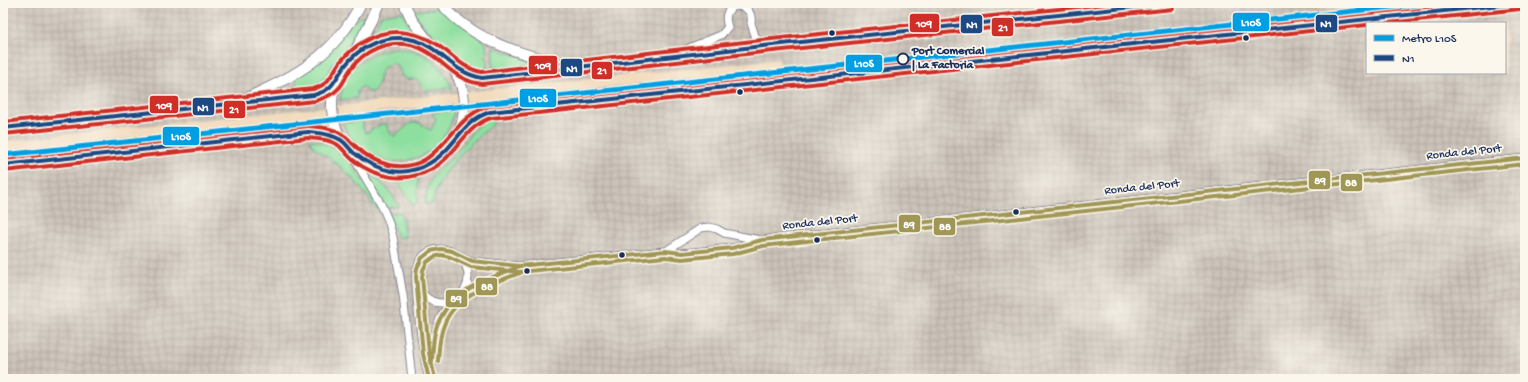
<svg xmlns="http://www.w3.org/2000/svg" width="1528" height="382" viewBox="0 0 1528 382" font-family="'Gochi Hand',sans-serif">
<defs>
<pattern id="industrial-grid" width="8" height="8" patternUnits="userSpaceOnUse"><rect width="8" height="8" fill="#cbc2b8"/><path d="M0 4h8M4 0v8" fill="none" stroke="#aea7a1"/></pattern>
</defs>
<rect width="100%" height="100%" fill="#fbf7ec"/>
<filter id="ink" filterUnits="userSpaceOnUse"><feTurbulence type="fractalNoise" baseFrequency=".025" numOctaves="2"/><feDisplacementMap in="SourceGraphic" scale="8" xChannelSelector="R" yChannelSelector="G"/><feConvolveMatrix kernelMatrix="1 2 1 2 8 2 1 2 1" color-interpolation-filters="sRGB"/></filter>
<filter id="wash" filterUnits="userSpaceOnUse"><feTurbulence type="fractalNoise" baseFrequency=".012" numOctaves="4" result="noise"/><feDisplacementMap in="SourceGraphic" scale="16" xChannelSelector="R" yChannelSelector="G"/><feGaussianBlur stdDeviation="0.9" result="paint"/><feColorMatrix in="noise" values="0 0 0 0 0 0 0 0 0 0 0 0 0 0 0 0 0 1.4 0 .05"/><feComposite in="paint" operator="in"/></filter>
<g filter="url(#wash)">
<rect width="100%" height="100%" fill="#f3dbbd"/>
<path fill="url(#industrial-grid)" fill-rule="evenodd" d="M3,3H1525V379H3V152L781,69L779,59L3,141ZM1367,23H1505V73H1367Z"/>
<path fill="#8ddf9f" stroke="#54877e" d="M441,8L486,43L487,70C465,71 462,59 447,47C432,34 424,29 413,11Z
M402,12L411,28L410,29L393,28L373,32L381,15Z
M367,16C359,33 347,45 336,59C331,67 328,76 320,82C313,88 306,89 297,90L296,78L359,17Z
M493,47L542,64L493,69Z
M394,48C424,49 440,61 452,88L426,91C421,84 417,76 408,80L402,76L398,66L392,63C372,72 384,83 373,92H368L362,86L357,92V98L340,100C345,69 364,53 394,48Z
M454,110C445,171 364,181 343,123L363,120V128L366,133L381,124L385,123L391,134L394,136C403,132 408,119 420,123C424,125 426,129 431,130L436,119L431,113Z
M492,117L494,123C473,141 436,174 433,203L425,204C426,192 429,178 438,170C445,164 452,159 458,151C470,136 473,126 492,117Z
M310,140C344,143 364,181 379,208L376,209C363,189 348,172 329,158C323,153 311,148 310,140Z
M368,175C382,179 392,194 399,206L386,208Z
M418,178L417,204L412,205L398,182Z
M401,212L405,237H397L388,213Z"/>
</g>
<g filter="url(#ink)">
<g fill="none" stroke-linecap="round" stroke-linejoin="round">
<g stroke="#87858e" stroke-width="9">
<path id="street" d="M751,23L755,36L763,46
M674,54L721,35L728,27C718,0 755,0 751,23
M347,147L381,204L388,220L393,237L403,295L412,379
M666,251L701,228L709,227L717,229L724,233L760,240
M455,253L472,261L519,266L665,251L682,253L732,248L762,240L815,234L1525,158
M416,283C420,290 424,297 432,301C449,308 469,294 468,276C467,246 425,238 417,268C415,273 416,278 416,283C418,316 421,347 429,379
M464,293L482,282L517,267
M431,379C433,352 431,320 453,301"/>
</g>
<g stroke="#87858e" stroke-width="12">
<path id="secondary" d="M404,3L412,20L431,45
M441,3C472,41 521,54 567,66
M332 105a66 66 0 1 1 132 0a66 66 0 1 1-132 0Z
M353,55L372,19L379,3
M449,63L467,75L482,78L763,46L1172,3
M242,100C293,78 336,55 361,3
M3,128L307,96L320,93L335,84
M457,135L478,116L490,112L1520,3
M3,165L308,132L329,135L341,140"/>
</g>
<use href="#street" stroke="#fff" stroke-width="7"/>
<use href="#secondary" stroke="#fff" stroke-width="10"/>
<g stroke="#fbf7ec" stroke-width="7">
<path id="bus-1" d="M3,128L314,95C334,89 333,82 344,67C360,45 387,33 414,40C441,47 452,73 482,78L763,46L1172,3
M3,165L308,132C319,133 331,134 341,140C346,143 349,149 354,153C376,171 404,179 430,163C455,149 461,121 490,112L1520,3"/>
</g>
<g stroke="#fbf7ec" stroke-width="7">
<path id="bus-2" d="M1388,23L1521,9
M4,134L315,101C324,98 333,95 339,88C344,83 346,75 350,70C364,50 387,40 411,45C440,52 449,80 482,84L764,52L1173,9
M4,171L308,138C318,139 329,139 338,145C343,149 347,155 353,160C376,178 405,184 432,169C456,156 465,126 491,118L1367,25"/>
</g>
<g stroke="#fbf7ec" stroke-width="7">
<path id="bus-3" d="M3,122L313,89C330,84 330,76 340,62C347,54 354,47 363,42C390,25 422,31 446,51C458,61 466,69 482,72L762,40L1115,3
M3,159L308,126C320,127 333,128 343,135C348,137 350,142 354,145C363,154 376,162 389,165C442,175 447,118 489,106L1463,3"/>
</g>
<g stroke="#fbf7ec" stroke-width="7">
<path id="bus-4" d="M432,361C433,347 433,331 440,319C454,289 490,278 518,267
M429,379L423,354L416,277L417,268L422,258L431,251L441,249L452,251L472,261L519,266L665,251L682,253L732,248L762,240L815,234L1525,158"/>
</g>
<g stroke="#fbf7ec" stroke-width="7">
<path id="bus-5" d="M438,361C439,349 439,337 444,325C455,295 493,283 520,273
M435,378L429,353L422,277L423,270L427,262L434,257L441,255L450,257L471,267L519,272L665,257L682,259L733,254L763,246L816,240L1525,164"/>
</g>
<use href="#bus-1" stroke="#1c4883" stroke-width="4"/>
<use href="#bus-2" stroke="#d02e26" stroke-width="4"/>
<use href="#bus-3" stroke="#d02e26" stroke-width="4"/>
<use href="#bus-4" stroke="#a09655" stroke-width="4"/>
<use href="#bus-5" stroke="#a09655" stroke-width="4"/>
<g stroke="#fbf7ec" stroke-width="8">
<path id="metro-1" d="M3,155L1429,3"/>
</g>
<use href="#metro-1" stroke="#009fe3" stroke-width="5"/>
</g>
</g>
<g fill="#1b2f5e" stroke="#fbf7ec" stroke-width="1.5">
<circle cx="832" cy="33" r="3.5"/>
<circle cx="1246" cy="38" r="3.5"/>
<circle cx="740" cy="92" r="3.5"/>
<circle cx="1016" cy="212" r="3.5"/>
<circle cx="817" cy="240" r="3.5"/>
<circle cx="622" cy="255" r="3.5"/>
<circle cx="527" cy="271" r="3.5"/>
</g>
<circle fill="#fbf7ec" stroke="#1b2f5e" stroke-width="2" cx="903" cy="59" r="5.5"/>
<g text-anchor="middle" dominant-baseline="central" stroke-width="3.5" stroke-linejoin="round" paint-order="stroke">
<g font-size="12" font-weight="bold" fill="#1b2f5e" stroke="#fbf7ec" text-anchor="start">
<text x="912" y="52">Port Comercial<tspan x="912" dy="14">| La Factoria</tspan></text>
</g>
<g font-size="12" fill="#1b2f5e" stroke="#fbf7ec">
<text transform="translate(1464 153) rotate(-6)">Ronda del Port</text>
<text transform="translate(1142 188) rotate(-6)">Ronda del Port</text>
<text transform="translate(820 223) rotate(-6)">Ronda del Port</text>
</g>
</g>
<g stroke="#fbf7ec" stroke-width="1.5">
<rect x="1232" y="12" width="38" height="20" rx="4" fill="#009fe3"/>
<rect x="909" y="13" width="31" height="20" rx="4" fill="#d02e26"/>
<rect x="1315" y="14" width="23" height="19" rx="4" fill="#1c4883"/>
<rect x="960" y="14" width="23" height="20" rx="4" fill="#1c4883"/>
<rect x="991" y="17" width="23" height="20" rx="4" fill="#d02e26"/>
<rect x="845" y="54" width="38" height="19" rx="4" fill="#009fe3"/>
<rect x="528" y="55" width="30" height="20" rx="4" fill="#d02e26"/>
<rect x="560" y="58" width="23" height="19" rx="4" fill="#1c4883"/>
<rect x="591" y="61" width="22" height="19" rx="4" fill="#d02e26"/>
<rect x="519" y="88" width="38" height="20" rx="4" fill="#009fe3"/>
<rect x="149" y="95" width="30" height="19" rx="4" fill="#d02e26"/>
<rect x="192" y="97" width="23" height="19" rx="4" fill="#1c4883"/>
<rect x="223" y="100" width="23" height="19" rx="4" fill="#d02e26"/>
<rect x="162" y="126" width="38" height="20" rx="4" fill="#009fe3"/>
<rect x="1308" y="170" width="23" height="20" rx="4" fill="#a09655"/>
<rect x="1340" y="173" width="23" height="19" rx="4" fill="#a09655"/>
<rect x="898" y="214" width="23" height="19" rx="4" fill="#a09655"/>
<rect x="933" y="217" width="23" height="19" rx="4" fill="#a09655"/>
<rect x="475" y="277" width="23" height="19" rx="4" fill="#a09655"/>
<rect x="445" y="289" width="23" height="19" rx="4" fill="#a09655"/>
</g>
<g font-size="11" text-anchor="middle" font-weight="bold" fill="#fff">
<text x="1251" y="26">L10S</text>
<text x="924" y="27">109</text>
<text x="1326" y="27">N1</text>
<text x="972" y="28">N1</text>
<text x="1003" y="31">21</text>
<text x="864" y="67">L10S</text>
<text x="543" y="69">109</text>
<text x="572" y="72">N1</text>
<text x="602" y="74">21</text>
<text x="538" y="102">L10S</text>
<text x="164" y="109">109</text>
<text x="203" y="111">N1</text>
<text x="234" y="113">21</text>
<text x="181" y="140">L10S</text>
<text x="1320" y="184">89</text>
<text x="1351" y="186">88</text>
<text x="909" y="228">89</text>
<text x="945" y="230">88</text>
<text x="487" y="290">88</text>
<text x="456" y="302">89</text>
</g>
<rect width="1528" height="382" fill="none" stroke="#fbf7ec" stroke-width="16"/>
<rect x="1366" y="22" width="140" height="52" fill="#fbf7ec" stroke="#a1a7b3"/>
<rect x="1374" y="35" width="20" height="6" fill="#009fe3" stroke="#a1a7b3"/>
<text x="1402" y="42" font-size="12" fill="#1b2f5e">Metro L10S</text>
<rect x="1374" y="55" width="20" height="6" fill="#1c4883" stroke="#a1a7b3"/>
<text x="1402" y="62" font-size="12" fill="#1b2f5e">N1</text>
</svg>
